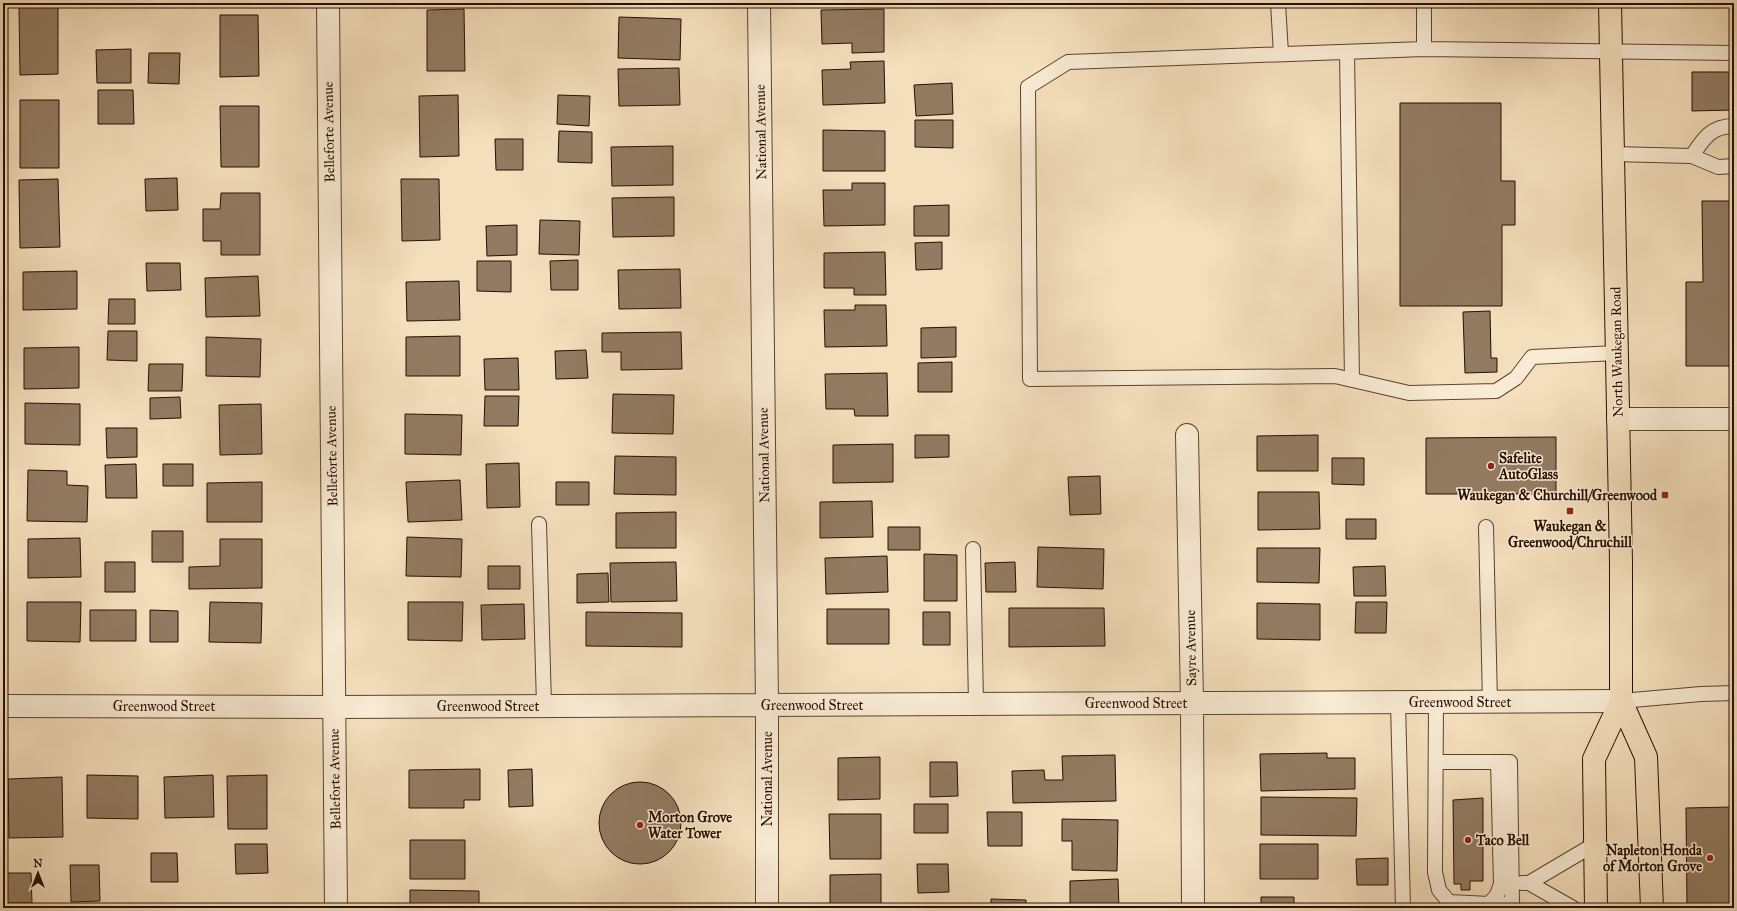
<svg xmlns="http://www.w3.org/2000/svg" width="1737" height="911" viewBox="0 0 1737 911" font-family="'IM FELL Great Primer',serif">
<rect width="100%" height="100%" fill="#f4dfbc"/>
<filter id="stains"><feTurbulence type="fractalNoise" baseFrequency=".005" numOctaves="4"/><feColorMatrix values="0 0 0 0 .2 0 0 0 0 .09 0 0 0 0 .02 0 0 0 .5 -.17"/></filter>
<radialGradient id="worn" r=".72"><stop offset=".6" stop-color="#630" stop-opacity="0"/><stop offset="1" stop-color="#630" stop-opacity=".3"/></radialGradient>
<path fill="#927b62" stroke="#280e00" d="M19,7H58V74L20,75Z
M464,9L465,71H427V10Z
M884,9V52L852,53V43L822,44L821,10Z
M220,15H258L259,76L220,77Z
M619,17L681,19L680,60L618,58Z
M131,49V83H97L96,50Z
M149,53H180L179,84L148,83Z
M884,61L885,103L823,105L822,70L851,69L850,62Z
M679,68L680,105L619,106L618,69Z
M1692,72H1734V110L1692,111Z
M952,83L953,114L916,116L914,85Z
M98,90H133L134,124H98Z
M458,95L459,156L420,157L419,96Z
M558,95L590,96L589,126L557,124Z
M20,100H59V168H20Z
M1400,103H1501V181H1515V225H1502V306H1400Z
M220,106H259V167H221Z
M915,120H953V148L915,147Z
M823,130L885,131V171H823Z
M559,131L592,132V163L558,162Z
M495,139H523V170H496Z
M673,146V185L612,186L611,147Z
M177,178L178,210L146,211L145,179Z
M58,179L60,247L20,248L19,180Z
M401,179H439L440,240L402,241Z
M852,183H885V225L824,226L823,190H852Z
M221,193H260V255H221V241H203V209H220Z
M674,197V236L613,237L612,198Z
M1702,201H1734V366H1686V282H1703Z
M949,205V236H914V206Z
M540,220L580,221L579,255L539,254Z
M517,225V255L487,256L486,226Z
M942,242V269L916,270L915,243Z
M885,252L886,295H854V288H824V253Z
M578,260V290H551L550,261Z
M477,261H511V292L477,291Z
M146,263H180L181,290L147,291Z
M680,269L681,308L619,309L618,270Z
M77,271V309L23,310V272Z
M258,276L260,316L206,317L205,278Z
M459,281L460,320L407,321L406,282Z
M109,299H135V324H108Z
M855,305H886L887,346L825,347L824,310H855Z
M1490,311L1491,358H1497V372L1465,373L1463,312Z
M956,327V357L921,358V328Z
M108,331H137V361L107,360Z
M681,332L682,369L621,370V352H602V333Z
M460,336V376H406V337Z
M206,337L261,339L260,377L206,376Z
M79,347V388L24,389V348Z
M586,350L588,378L556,379L555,351Z
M518,358L519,390H485L484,359Z
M952,362V392H918V363Z
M149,364H183L182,391H148Z
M887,373L888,416H855L854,409H826L825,374Z
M613,394L674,395L673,434L612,433Z
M485,396H519L518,426H484Z
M180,397L181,418L150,419V398Z
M25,403L80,404V445L25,444Z
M261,404L262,454L220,455L219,405Z
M405,414L462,415L461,455L405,454Z
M106,428H137V457L107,458Z
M915,435H949V457L915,458Z
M1318,435V471H1257V436Z
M1556,437V494H1426V438Z
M893,444V482L833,483V445Z
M615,456L676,457V495L614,494Z
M1332,458H1364V485L1332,484Z
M519,463L520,507L487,508L486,464Z
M136,464L137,498H106L105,465Z
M163,464H193V486H163Z
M28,470L67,471V485L88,486L87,522L27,521Z
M1100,476L1101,514L1070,515L1068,477Z
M460,480L462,520L408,522L406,482Z
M262,482V522H207V483Z
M556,482H589V505H556Z
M1258,492H1319L1320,529L1258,530Z
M872,501L873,537L820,538V502Z
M676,512V548H616V513Z
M1346,519H1376V539H1346Z
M888,527H920V550H888Z
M152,531H183V562H152Z
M407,537L462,539L461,577L406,576Z
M80,538L81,577L28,578V539Z
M220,539H262V588L189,589V567L220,566Z
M1038,547L1104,549L1103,589L1037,587Z
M1257,548H1320L1319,583L1257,582Z
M924,554L957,555V601H924Z
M887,556L888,592L826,594L825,558Z
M105,562H135V592H105Z
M676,562L677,601L611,602L610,563Z
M1015,562L1016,592H986L985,563Z
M488,566H520V589H488Z
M1385,566L1386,596H1354L1353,567Z
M608,573L609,602L577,603V574Z
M27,602H81L80,642L27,641Z
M210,602L262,603L261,643L209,642Z
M408,602H463L462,641L408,640Z
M1356,602H1387L1386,633H1355Z
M1257,603L1320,604V640L1257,639Z
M524,604L525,639L482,640L481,605Z
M1009,608H1104L1105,646L1009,647Z
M827,609H889V644H827Z
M90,610H136V641H90Z
M150,610L178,611V642H150Z
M586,612L682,613V647L586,646Z
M923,612H950V645H923Z
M1327,753V758H1355V789L1261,791L1260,754Z
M1115,755L1116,801L1013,803L1012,771L1044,770L1045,780H1063L1062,756Z
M880,757V799L838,800V758Z
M930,762H957L958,796L930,797Z
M480,769V800H464V808H409V770Z
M532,769L533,806L509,807L508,770Z
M87,775L138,776V819L87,818Z
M213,775L214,817L165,818L164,777Z
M267,775V829H228L227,776Z
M62,777L63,837L9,838L8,779Z
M599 823a41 41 0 1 1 82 0a41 41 0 1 1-82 0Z
M1731,785H1734V908H1687L1686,808L1731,807Z
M1261,797L1357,798L1356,836L1261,835Z
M1483,798V881H1470V890H1461V884H1454L1453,800Z
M914,804H948V833H914Z
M987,812H1022V846H988Z
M829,814H881V859H830Z
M1062,819L1118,820L1117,871L1072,870V841H1062Z
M410,840H465V879H410Z
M235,844H267L268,873L236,874Z
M1260,844H1318V879H1260Z
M151,853H177L178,882H151Z
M1388,858V885H1357L1356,859Z
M917,864H948L949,892L918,893Z
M70,865H99L100,901L71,902Z
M3,873H31L32,903H3Z
M881,874V908H830V875Z
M1118,879L1119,908H1070V881Z
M410,890L479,891V908H410Z
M1261,897H1294V908H1261Z
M991,899L1026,900V908H991Z"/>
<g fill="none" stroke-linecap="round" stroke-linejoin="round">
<g stroke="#5b422f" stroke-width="16">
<path id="lane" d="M1278,3L1281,54
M1424,49V3
M1347,52L1352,380
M1613,154L1692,156L1718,167L1734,166
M1692,156C1703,139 1711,126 1734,126
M1617,353L1532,357L1516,378L1496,391L1409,393L1335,376L1030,379L1028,87L1068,62L1424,49L1734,53
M539,524L544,706
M1486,527L1490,702
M973,549L976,704
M1621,701L1701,694L1734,693
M1398,702L1403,908
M1436,702L1435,872L1439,890L1449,902L1489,904L1497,895L1501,884L1498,762
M1436,762H1510L1512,904H1489
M1522,883H1529L1573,908
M1529,883L1595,844"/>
</g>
<g stroke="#5b422f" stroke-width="24">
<path id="street" d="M328,3L336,908
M759,3L767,705V908
M1618,419H1734
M1187,435L1192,703L1193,908
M3,706L334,707L1621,701"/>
</g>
<g stroke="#280e00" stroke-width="24">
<path id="primary" d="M1610,3L1621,562V701L1646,757L1652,908
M1596,908L1594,759L1621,701"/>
</g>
<use href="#lane" stroke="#f8ead3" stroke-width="14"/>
<use href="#street" stroke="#f8ead3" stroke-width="22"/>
<use href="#primary" stroke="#f4dfbc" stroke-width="22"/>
</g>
<g fill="#8f2418" stroke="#f8ead3" stroke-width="1.5">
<circle cx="1491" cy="466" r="4"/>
<rect x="1661" y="491" width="8" height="8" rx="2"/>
<rect x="1566" y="507" width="8" height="8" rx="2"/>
<circle cx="640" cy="825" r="4"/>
<circle cx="1468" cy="840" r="4"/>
<circle cx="1710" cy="858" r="4"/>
</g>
<g text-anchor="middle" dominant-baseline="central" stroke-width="3" stroke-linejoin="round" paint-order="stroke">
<g font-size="14" fill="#280e00" stroke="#f8ead3">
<text transform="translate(329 132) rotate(-91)">Belleforte Avenue</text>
<text transform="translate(761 132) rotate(-91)">National Avenue</text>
<text transform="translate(1617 352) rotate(-91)">North Waukegan Road</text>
<text transform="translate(764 455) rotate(-91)">National Avenue</text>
<text transform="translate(332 456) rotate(-91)">Belleforte Avenue</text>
<text transform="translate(1191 648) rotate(-91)">Sayre Avenue</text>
<text x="1460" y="702">Greenwood Street</text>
<text x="1136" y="703">Greenwood Street</text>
<text x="812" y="705">Greenwood Street</text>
<text x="164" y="706">Greenwood Street</text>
<text x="488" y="706">Greenwood Street</text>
<text transform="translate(335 779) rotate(-91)">Belleforte Avenue</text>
<text transform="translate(767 779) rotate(-90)">National Avenue</text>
</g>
<g font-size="14" font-weight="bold" fill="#280e00" stroke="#f8ead3" text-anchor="start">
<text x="1499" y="458">Safelite<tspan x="1499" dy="16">AutoGlass</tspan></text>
<text x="1657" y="495" text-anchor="end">Waukegan &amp; Churchill/Greenwood</text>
<text x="1570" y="526" text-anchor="middle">Waukegan &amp;<tspan x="1570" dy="16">Greenwood/Chruchill</tspan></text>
<text x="648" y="817">Morton Grove<tspan x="648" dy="16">Water Tower</tspan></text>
<text x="1476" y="840">Taco Bell</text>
<text x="1702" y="850" text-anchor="end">Napleton Honda<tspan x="1702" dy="16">of Morton Grove</tspan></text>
</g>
</g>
<rect width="1737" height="911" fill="none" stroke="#f4dfbc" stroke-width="16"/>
<rect x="4" y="4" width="1729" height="903" fill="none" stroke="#280e00" stroke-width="2"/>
<rect x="8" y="8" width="1721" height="895" fill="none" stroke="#280e00"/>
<g transform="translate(38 873)" stroke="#f8ead3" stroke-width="3" paint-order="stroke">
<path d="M0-3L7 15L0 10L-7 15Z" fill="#280e00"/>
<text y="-6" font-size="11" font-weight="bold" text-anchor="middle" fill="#280e00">N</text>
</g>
<rect width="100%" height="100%" filter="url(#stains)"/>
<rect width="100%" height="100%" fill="url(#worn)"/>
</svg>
